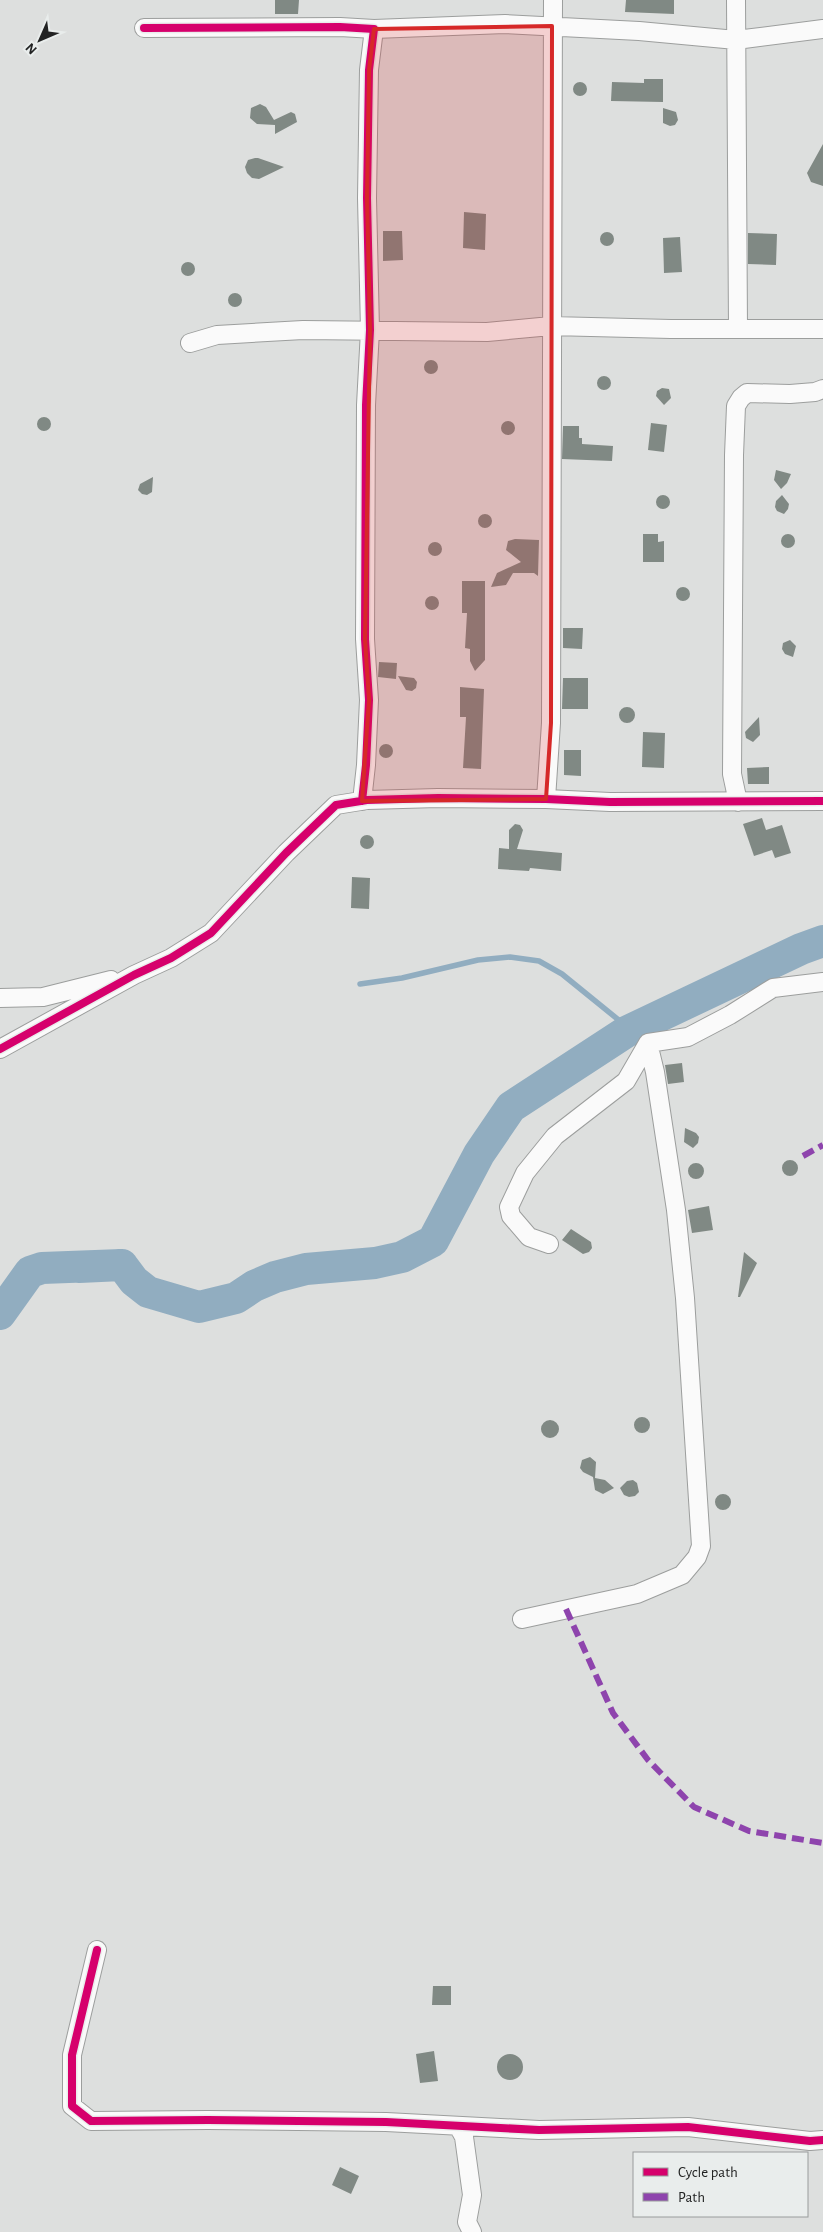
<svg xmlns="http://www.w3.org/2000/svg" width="823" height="2232" viewBox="0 0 823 2232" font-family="'Alegreya Sans',sans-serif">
<rect width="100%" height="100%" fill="#dddfde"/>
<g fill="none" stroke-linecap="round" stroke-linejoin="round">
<path stroke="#91adc0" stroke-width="5.5" d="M360,984L402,978L478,960L510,957L539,961L562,974L631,1030"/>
<path stroke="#91adc0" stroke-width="32" d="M122,1265L134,1281L148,1292L199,1307L236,1298L254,1286L275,1277L306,1269L375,1263L402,1257L433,1241L479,1154L511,1107L626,1032L801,949L823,941
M0,1314L30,1272L42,1268L122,1265L79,1267"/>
</g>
<path fill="#808984" d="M275,0H299L298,14H275Z
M626,0H674V14L625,12Z
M644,79H663V102L611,101L612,82L644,83Z
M573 89a7 7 0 1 1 14 0a7 7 0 1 1-14 0Z
M260,104L266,107L274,120L291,112L295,114L297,122L275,134V125L257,124L250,118L251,108Z
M663,108L676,112L678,120L675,125L670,126L663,123Z
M823,144V186L811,182L807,173Z
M255,158H258L284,167L259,179L252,178L247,173L245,167L248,160Z
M464,212L486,214L485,250L463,248Z
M383,231H402L403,260L383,261Z
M600 239a7 7 0 1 1 14 0a7 7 0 1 1-14 0Z
M748,233L777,234L776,265L748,264Z
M680,237L682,272L664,273L663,238Z
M181 269a7 7 0 1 1 14 0a7 7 0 1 1-14 0Z
M228 300a7 7 0 1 1 14 0a7 7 0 1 1-14 0Z
M424 367a7 7 0 1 1 14 0a7 7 0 1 1-14 0Z
M597 383a7 7 0 1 1 14 0a7 7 0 1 1-14 0Z
M662,388L669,389L671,398L664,405L656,396L657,391Z
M37 424a7 7 0 1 1 14 0a7 7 0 1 1-14 0Z
M501 428a7 7 0 1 1 14 0a7 7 0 1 1-14 0Z
M651,423L667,425L664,452L648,450Z
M563,426H579V438H582V444L613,446L612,461L562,459Z
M776,470L791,474L787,483L781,489L774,480Z
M153,477L152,492L147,495L142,494L138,490L140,484Z
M656 502a7 7 0 1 1 14 0a7 7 0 1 1-14 0Z
M782,495L789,504L788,509L784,514L777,511L775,507L776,501Z
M478 521a7 7 0 1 1 14 0a7 7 0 1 1-14 0Z
M781 541a7 7 0 1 1 14 0a7 7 0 1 1-14 0Z
M643,534H658V542L664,541V562H643Z
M515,539L539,540L538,576L534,573H513L506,585L491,587L497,573L521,562L506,550L508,541Z
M428 549a7 7 0 1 1 14 0a7 7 0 1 1-14 0Z
M462,581H485V660L475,671L470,661V649L465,648L467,613H462Z
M676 594a7 7 0 1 1 14 0a7 7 0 1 1-14 0Z
M425 603a7 7 0 1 1 14 0a7 7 0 1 1-14 0Z
M563,628H583L582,649L563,648Z
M790,640L796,646L793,657L785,654L782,649L783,643Z
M379,662L397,663L396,679L378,677Z
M398,676L414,678L417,682L416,688L412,691L406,690Z
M563,678H588V709H562Z
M460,687L484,689L481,769L463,768L466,717H460Z
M619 715a8 8 0 1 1 16 0a8 8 0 1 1-16 0Z
M759,717L760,735L753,742L746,738L745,732Z
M643,732L665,733L664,768L642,767Z
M379 751a7 7 0 1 1 14 0a7 7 0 1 1-14 0Z
M564,750H581V776L564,775Z
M769,767V784H748L747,768Z
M762,818L766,830L782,825L791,853L775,858L772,850L754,856L743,824Z
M515,824L520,825L523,830L517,849L562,853L561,871L530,868L529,871L498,869L499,848L509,849V830Z
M360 842a7 7 0 1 1 14 0a7 7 0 1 1-14 0Z
M352,877L370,878L369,909L351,908Z
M682,1063L684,1082L668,1084L665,1065Z
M685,1128L696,1133L699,1137L698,1143L693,1148L684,1142Z
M782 1168a8 8 0 1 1 16 0a8 8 0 1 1-16 0Z
M688 1171a8 8 0 1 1 16 0a8 8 0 1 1-16 0Z
M709,1206L713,1230L692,1233L688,1210Z
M571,1229L591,1242L592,1248L589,1252L583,1254L562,1240Z
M744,1252L757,1263L740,1297H738Z
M634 1425a8 8 0 1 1 16 0a8 8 0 1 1-16 0Z
M541 1429a9 9 0 1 1 18 0a9 9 0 1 1-18 0Z
M590,1457L596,1462L595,1478L605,1480L614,1488L603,1494L595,1490L593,1477L583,1472L580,1468L582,1460Z
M633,1480L637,1483L639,1492L635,1496L629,1497L624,1495L620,1488L627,1481Z
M715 1502a8 8 0 1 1 16 0a8 8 0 1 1-16 0Z
M433,1986H451V2005H432Z
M434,2051L438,2081L420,2083L416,2054Z
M497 2067a13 13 0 1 1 26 0a13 13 0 1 1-26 0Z
M340,2167L359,2176L351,2194L332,2185Z"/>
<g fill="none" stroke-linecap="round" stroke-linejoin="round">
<g stroke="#9c9e9d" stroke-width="20">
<path id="minor" d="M736,0L738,329
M144,28L340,27L374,29L369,70L367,198L370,330L366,405L365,639L369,700L366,765L362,801
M374,29L505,24L639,31L736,40L823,29
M190,343L217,335L303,330L487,332L551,326L671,329H823
M546,799L551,723L553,0
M738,802L732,774L734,455L736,406L741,398L747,393L790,394L815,392L823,389
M0,998L43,997L111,980
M0,1049L134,975L171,958L211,933L286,853L336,805L367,800L438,798L546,799L610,802L823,801
M549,1244L529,1237L511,1216L509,1207L525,1173L555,1136L626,1081L648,1043
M522,1619L637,1594L682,1575L697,1557L701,1546L685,1298L676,1210L655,1072L648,1043L688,1037L730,1015L773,988L823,982
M97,1950L72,2055V2106L91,2121L208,2120L386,2122L539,2130L688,2127L810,2141L823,2140
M458,2126L464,2137L472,2195L467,2222L472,2232"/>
</g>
<use href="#minor" stroke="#fafafa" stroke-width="18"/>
<path stroke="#8e44ad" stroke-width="6" stroke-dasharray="12 6" stroke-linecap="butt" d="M803,1156L823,1145
M566,1609L613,1713L648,1760L694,1807L749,1831L823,1843"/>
<g stroke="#e9edec" stroke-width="11">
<path id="cycleway" d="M144,28L340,27L374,29L369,70L367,198L370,330L366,405L365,639L369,700L366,765L362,801
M0,1049L134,975L171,958L211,933L286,853L336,805L367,800L438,798L546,799L610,802L823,801
M97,1950L72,2055V2106L91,2121L208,2120L386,2122L539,2130L688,2127L810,2141L823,2140"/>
</g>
<use href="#cycleway" stroke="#d6006c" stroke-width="8"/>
</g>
<path fill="#d62828" fill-opacity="0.2" stroke="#d62828" stroke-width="4" stroke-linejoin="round" d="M552,26L551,723L546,799L362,801L369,700L365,639L370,330L367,198L369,70L374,29Z"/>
<rect x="633" y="2152" width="175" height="65" fill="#e9edec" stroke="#999c9c"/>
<rect x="643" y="2168" width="25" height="8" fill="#d6006c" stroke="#999c9c"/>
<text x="678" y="2177" font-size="15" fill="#222323">Cycle path</text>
<rect x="643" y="2193" width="25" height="8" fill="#8e44ad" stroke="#999c9c"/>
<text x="678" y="2202" font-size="15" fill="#222323">Path</text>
<g transform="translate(40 40) rotate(225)" stroke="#e9edec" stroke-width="4" paint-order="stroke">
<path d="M0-4L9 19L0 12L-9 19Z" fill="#222323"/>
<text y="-8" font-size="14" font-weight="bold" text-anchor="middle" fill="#222323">N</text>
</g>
</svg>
